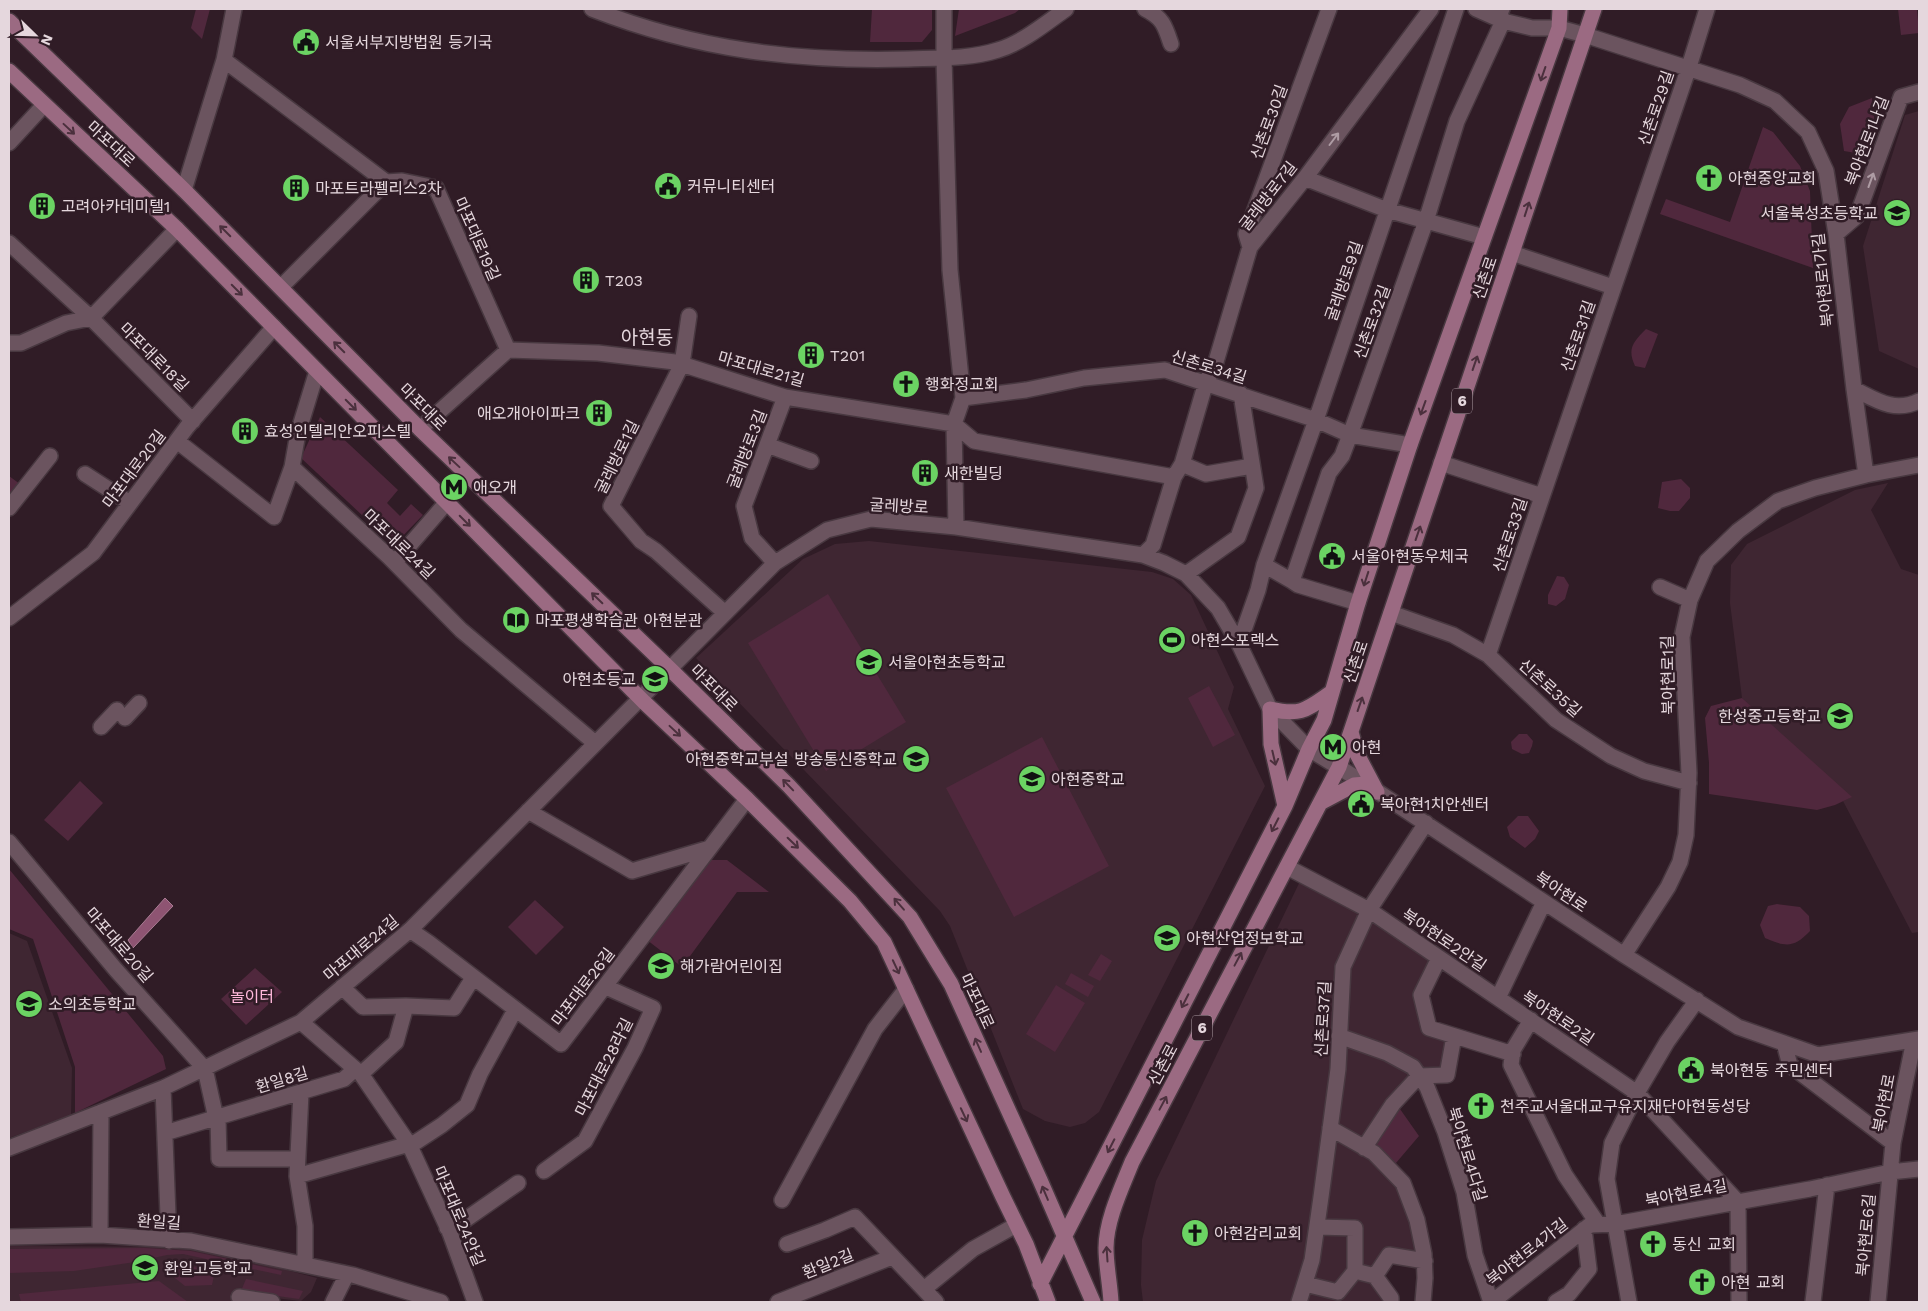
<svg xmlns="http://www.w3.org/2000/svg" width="1928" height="1311" viewBox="0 0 1928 1311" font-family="'Work Sans','Noto Sans KR',sans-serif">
<rect width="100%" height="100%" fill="#301c26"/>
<path fill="#3f2632" d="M1919,111V369L1879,351L1863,246L1905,115Z
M1888,483L1871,510L1901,569L1919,575V932L1912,933L1843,801L1851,797L1780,735L1742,698L1730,603L1731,565L1747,544L1855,490Z
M869,541L1152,572L1173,579L1191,595L1234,687L1228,709L1265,786L1099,1112L1085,1123L1070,1127L1045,1121L1023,1109L950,926L940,911L696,658L803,559L835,544Z
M1303,875L1439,958L1421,995L1429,1028L1454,1036L1447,1075L1419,1076L1364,1148L1403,1183L1424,1254L1389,1256L1375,1276L1391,1302H1143L1141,1285L1142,1240L1156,1181Z
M9,933L27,941L72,1068L71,1115L9,1138Z
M9,1246L192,1247L252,1261L317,1278L311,1292L301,1301L237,1294L230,1302H9Z"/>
<path fill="#50283d" d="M196,9H210L202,39L191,28Z
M872,9H932V30L922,42H870Z
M959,9H1020L1015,13L955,36Z
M1898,9H1917L1919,33L1901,35Z
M1872,98C1876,129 1876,129 1856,153L1844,151L1840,124L1849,107Z
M1763,127L1773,132L1800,166L1810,191L1813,268L1660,214L1666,199L1730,222Z
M1646,329L1658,334L1645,368L1635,366C1627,349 1633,342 1646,329Z
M320,417L398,490L387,503L400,516L411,504L423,515L394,545L301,458Z
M9,476L20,484L9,498Z
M1681,479L1690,488V498L1679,511H1670L1658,508L1662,482Z
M1557,576L1564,577L1569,585L1565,599L1556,606L1548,604V595Z
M828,594L906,722L826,771L748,643Z
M1209,686L1235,735L1213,747L1188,698Z
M1742,698L1852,797L1835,805L1817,810L1709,794V763L1705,718L1711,706Z
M1519,734H1527L1533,741L1532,746L1529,753L1522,754L1512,749L1511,742Z
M1042,737L1109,866L1014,917L946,788Z
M80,781L103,803L68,841L44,820Z
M1518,816H1528L1539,831L1535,839L1525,848L1510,837L1507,827Z
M705,860H727L769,892H737L682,967L647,940Z
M9,869L163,1056L166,1069L75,1113V1067L33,939L9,929Z
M535,900L564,927L536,955L508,927Z
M1777,904L1800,907L1809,916L1810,931C1794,948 1786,947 1765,938L1760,925L1768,906Z
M1101,954L1112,961L1100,981L1088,975Z
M255,968L282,992L246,1025L221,999Z
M1071,973L1094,986L1088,997L1065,984Z
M1056,985L1085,1003L1055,1052L1026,1034Z
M1400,1109L1419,1136L1390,1170L1370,1151Z
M144,1248L191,1251L282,1271L281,1275L183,1254L167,1255L135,1262L74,1271L9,1273V1249Z
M183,1265L215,1271L212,1285L185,1286L171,1275Z
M246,1279L303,1291L299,1299L241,1291Z
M159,1281L188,1302H21L19,1294Z"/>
<path fill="#8e5472" stroke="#a87b92" d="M165,898L173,906L133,948L128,940Z"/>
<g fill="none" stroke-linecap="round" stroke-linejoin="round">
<g stroke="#483840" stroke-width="18">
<path id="minor" d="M592,9C697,50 796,62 908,59C938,58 970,59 998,50C1022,43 1046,23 1066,9
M944,9V58L950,270L963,398L954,424L956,527
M1145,9C1163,18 1165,26 1171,44
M1476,9L1503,21L1532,28H1559L1585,35L1740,85L1775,101L1808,132L1826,171L1836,234L1854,389L1866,475
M224,60L386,182L402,181L436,188L508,350
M9,143L44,105
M1305,178L1387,210L1484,237
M184,190L224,60L234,9
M1836,234L1857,216L1901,97L1919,92
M9,243L91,318L193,421
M1250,247L1246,234L1329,9
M1512,253L1613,287
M281,287L386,182
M689,316L682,364L611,506L641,541L656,551L725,613
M9,343H21L66,323L91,318L177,229
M1854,389C1876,400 1894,413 1919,401
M963,398L1026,390L1084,378L1165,370L1316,420L1350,435L1410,445
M420,429L508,350L598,353L675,362L785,397L954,424L974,441L1174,477
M177,441L274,517L292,467L298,433L317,371
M767,445L811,461
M1441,463L1542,496
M1182,464L1206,474L1252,466
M292,467L389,557L461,630L595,743
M85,474L130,503
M9,508L50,456
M1143,555L1153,545L1174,477L1182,464L1206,382L1215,365L1250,247L1305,178L1431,9
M395,562L447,502
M775,563L752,538L744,506L785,397
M1264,565L1292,581L1329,473L1342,456L1350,435L1426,221L1457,121L1503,21L1500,13L1502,9
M1186,574L1238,537L1256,488L1241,394
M1292,581L1298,585L1358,603
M1660,587L1690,600
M1391,613L1453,635L1488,655L1556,720L1611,756L1644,771L1689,783
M9,618L93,553L187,427L274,327
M1239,644L1258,590L1264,565L1316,420L1456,9
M1488,655L1688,70L1707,9
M125,718L139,703
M101,727L117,710
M528,811L632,871L710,848
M9,842L116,970L205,1069
M1287,867L1369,910L1637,1093L1738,1202
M410,930L429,943L561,1044L747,799
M1624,955L1668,887L1680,862L1686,835L1689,773L1682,637L1690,600L1707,561L1738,531L1778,501L1815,488L1866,475L1919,465
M1439,958L1421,995L1429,1028L1513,1054
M342,987L363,1007L406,1006L454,1008L473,978
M1498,998L1544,902
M1531,1020L1513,1050L1511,1065L1565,1175L1598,1224
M301,1022L361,1074L409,1144L450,1233L475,1302
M1339,1036L1387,1053L1413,1067L1427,1087L1445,1132L1464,1192L1475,1255L1491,1302
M1784,1043L1790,1065L1893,1143
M205,1069L216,1118
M361,1074L396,1042L406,1006
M163,1088L169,1241
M301,1093L297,1176L305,1226V1265
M218,1118L219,1159H297
M1330,1128L1374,1153L1403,1183L1417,1220L1424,1254L1425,1278L1423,1302
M165,1133L344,1079L354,1070
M410,1146L442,1125L467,1105L480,1074L515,1010
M9,1148L163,1088L301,1022L410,930L775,563L827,530L871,519L956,527L1143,555L1164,563L1186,574L1218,608L1239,644L1270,709L1309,749L1366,784L1624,955L1738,1027L1818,1055L1919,1039
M1364,1148L1393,1104L1419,1076L1447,1075L1454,1036
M544,1171L585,1141L635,1048L653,1008L606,987
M297,1176L409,1144
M782,1200L875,1029L906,989
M1738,1202L1739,1302
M1317,1227L1355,1228V1271L1375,1276L1391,1298V1302
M447,1228L462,1222L518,1183
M100,1235L101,1112
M9,1237L100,1235L191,1241L353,1275L441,1302
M787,1244L825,1230L855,1217L936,1302
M1375,1276L1389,1255L1425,1261
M1305,1284L1338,1292L1355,1271
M924,1289L973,1249L1016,1225
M239,1297L272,1302
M333,1302L347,1274
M778,1302L892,1257
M1299,1302L1312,1260L1321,1197L1338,1069L1343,967L1369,910L1426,823
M1492,1302L1590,1225L1615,1224L1810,1189L1890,1172L1919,1169
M1556,1302L1569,1294L1589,1269L1584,1229
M1629,1302L1607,1179L1612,1143L1637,1093L1667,1042L1697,1000
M1813,1302L1827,1185
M1878,1302L1893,1143L1914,1040"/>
</g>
<g stroke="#483840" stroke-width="18">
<path id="major" d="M9,21L184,190L420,429L670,669L789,786L910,917L951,984L1040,1180L1093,1302
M9,71L177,229L644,702L747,799L850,901L884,942L1003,1197L1026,1244L1048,1302
M1351,732L1357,754L1377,792
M1322,802L1354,785L1366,784
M1285,806L1271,744L1270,709C1302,716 1306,710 1332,692
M1040,1284L1285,806L1309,749L1324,720L1358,603L1410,445L1559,28L1560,9
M1111,1302C1110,1284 1106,1265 1106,1248C1106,1220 1122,1187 1132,1162L1339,767L1594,9"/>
</g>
<use href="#minor" stroke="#6b545f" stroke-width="15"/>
<use href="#major" stroke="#9b6a82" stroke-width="15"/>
</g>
<defs><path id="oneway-shaft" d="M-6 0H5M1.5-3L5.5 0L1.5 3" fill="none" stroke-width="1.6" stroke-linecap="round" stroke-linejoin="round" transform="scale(1.25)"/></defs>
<g stroke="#4b303d">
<use href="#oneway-shaft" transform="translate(1543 74) rotate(109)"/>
<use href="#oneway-shaft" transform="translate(69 129) rotate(43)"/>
<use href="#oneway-shaft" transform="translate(1527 209) rotate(-72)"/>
<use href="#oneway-shaft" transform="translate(225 231) rotate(-135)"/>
<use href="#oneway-shaft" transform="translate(237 290) rotate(45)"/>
<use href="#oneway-shaft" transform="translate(339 347) rotate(-135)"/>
<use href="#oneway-shaft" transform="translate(1475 363) rotate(-71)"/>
<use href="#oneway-shaft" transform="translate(351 405) rotate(45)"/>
<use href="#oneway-shaft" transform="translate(1423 408) rotate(110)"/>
<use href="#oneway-shaft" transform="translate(454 462) rotate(-137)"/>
<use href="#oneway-shaft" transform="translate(465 521) rotate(45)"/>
<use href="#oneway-shaft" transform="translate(1418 533) rotate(-71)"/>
<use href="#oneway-shaft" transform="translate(1366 579) rotate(108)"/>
<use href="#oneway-shaft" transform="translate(597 598) rotate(-136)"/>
<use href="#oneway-shaft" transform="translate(1360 704) rotate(-71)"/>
<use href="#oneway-shaft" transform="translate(675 731) rotate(43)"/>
<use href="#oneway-shaft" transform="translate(1274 758) rotate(77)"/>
<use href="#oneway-shaft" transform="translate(788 785) rotate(-134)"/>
<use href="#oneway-shaft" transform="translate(1275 825) rotate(117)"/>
<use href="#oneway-shaft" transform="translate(793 843) rotate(44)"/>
<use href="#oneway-shaft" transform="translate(899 904) rotate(-131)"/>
<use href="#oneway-shaft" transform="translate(1238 959) rotate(-62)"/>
<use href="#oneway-shaft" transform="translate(896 967) rotate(65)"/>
<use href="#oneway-shaft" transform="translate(1185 1001) rotate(117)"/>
<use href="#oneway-shaft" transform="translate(978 1045) rotate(-114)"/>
<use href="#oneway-shaft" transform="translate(1163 1103) rotate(-62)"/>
<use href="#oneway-shaft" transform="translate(964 1115) rotate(65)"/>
<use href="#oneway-shaft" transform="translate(1111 1146) rotate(117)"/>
<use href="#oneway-shaft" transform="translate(1045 1193) rotate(-113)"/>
<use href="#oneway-shaft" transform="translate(1107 1254) rotate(-94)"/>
</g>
<g stroke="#ae9ca4">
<use href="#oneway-shaft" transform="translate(1334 139) rotate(-53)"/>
<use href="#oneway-shaft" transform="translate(1871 180) rotate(-70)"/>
</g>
<defs>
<g id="civic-disc" transform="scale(1.4375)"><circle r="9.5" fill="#6bd363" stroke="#301c26"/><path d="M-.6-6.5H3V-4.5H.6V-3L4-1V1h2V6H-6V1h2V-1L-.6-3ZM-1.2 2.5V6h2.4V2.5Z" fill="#111"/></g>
<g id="church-disc" transform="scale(1.4375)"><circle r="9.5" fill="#6bd363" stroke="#301c26"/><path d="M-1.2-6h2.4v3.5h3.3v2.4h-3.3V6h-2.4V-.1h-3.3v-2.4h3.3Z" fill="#111"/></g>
<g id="building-disc" transform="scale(1.4375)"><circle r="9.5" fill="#6bd363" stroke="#301c26"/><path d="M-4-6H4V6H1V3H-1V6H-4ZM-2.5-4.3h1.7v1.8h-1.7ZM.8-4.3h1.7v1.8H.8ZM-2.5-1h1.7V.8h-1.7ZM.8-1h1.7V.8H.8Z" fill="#111"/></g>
<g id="school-disc" transform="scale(1.4375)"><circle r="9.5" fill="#6bd363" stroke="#301c26"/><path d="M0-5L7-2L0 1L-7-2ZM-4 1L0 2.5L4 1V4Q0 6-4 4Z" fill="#111"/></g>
<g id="metro-disc" transform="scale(1.4375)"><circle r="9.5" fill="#6bd363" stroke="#301c26"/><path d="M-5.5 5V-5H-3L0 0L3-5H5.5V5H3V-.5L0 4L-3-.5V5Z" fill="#111"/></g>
<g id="library-disc" transform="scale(1.4375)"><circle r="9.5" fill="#6bd363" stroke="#301c26"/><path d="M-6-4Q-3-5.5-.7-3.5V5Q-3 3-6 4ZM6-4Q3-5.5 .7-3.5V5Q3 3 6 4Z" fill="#111"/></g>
<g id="stadium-disc" transform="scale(1.4375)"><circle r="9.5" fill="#6bd363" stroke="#301c26"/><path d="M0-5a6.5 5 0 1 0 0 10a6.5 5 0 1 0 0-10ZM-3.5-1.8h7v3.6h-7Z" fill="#111"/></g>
</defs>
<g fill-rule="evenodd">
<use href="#civic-disc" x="306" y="42"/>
<use href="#church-disc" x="1709" y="178"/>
<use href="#civic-disc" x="668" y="186"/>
<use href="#building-disc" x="296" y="188"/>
<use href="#building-disc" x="42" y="206"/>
<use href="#school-disc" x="1897" y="213"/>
<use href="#building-disc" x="586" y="280"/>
<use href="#building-disc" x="811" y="355"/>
<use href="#church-disc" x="906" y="384"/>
<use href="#building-disc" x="599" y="413"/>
<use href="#building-disc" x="245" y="431"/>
<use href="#building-disc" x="925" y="473"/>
<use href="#metro-disc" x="454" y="487"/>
<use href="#civic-disc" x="1332" y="556"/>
<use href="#library-disc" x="516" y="620"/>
<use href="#stadium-disc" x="1172" y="640"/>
<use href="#school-disc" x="869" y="662"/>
<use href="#school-disc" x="655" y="679"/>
<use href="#school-disc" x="1840" y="716"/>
<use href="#metro-disc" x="1333" y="747"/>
<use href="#school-disc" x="916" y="759"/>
<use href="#school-disc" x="1032" y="779"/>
<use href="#civic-disc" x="1361" y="804"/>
<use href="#school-disc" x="1167" y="938"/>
<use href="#school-disc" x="661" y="966"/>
<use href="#school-disc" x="29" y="1004"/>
<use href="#civic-disc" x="1691" y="1070"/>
<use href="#church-disc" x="1481" y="1106"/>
<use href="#church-disc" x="1195" y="1233"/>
<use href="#church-disc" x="1653" y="1244"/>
<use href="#school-disc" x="145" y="1268"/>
<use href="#church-disc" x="1702" y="1282"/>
</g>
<g text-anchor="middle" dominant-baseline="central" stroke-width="5" stroke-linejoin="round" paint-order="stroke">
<g fill="#301c26" stroke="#af9fa6" stroke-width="1">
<rect x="1452" y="388.5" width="20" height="25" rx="4"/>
<rect x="1192" y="1015.5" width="20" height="25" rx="4"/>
</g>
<g font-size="15" font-weight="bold" fill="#e5d7dd">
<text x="1462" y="401">6</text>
<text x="1202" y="1028">6</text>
</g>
<g font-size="16" fill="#e5d7dd" stroke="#301c26" text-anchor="start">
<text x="325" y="42">서울서부지방법원 등기국</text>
<text x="1728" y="178">아현중앙교회</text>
<text x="687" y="186">커뮤니티센터</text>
<text x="315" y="188">마포트라펠리스2차</text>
<text x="61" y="206">고려아카데미텔1</text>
<text x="1878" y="213" text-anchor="end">서울북성초등학교</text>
<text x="605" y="280">T203</text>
<text x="830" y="355">T201</text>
<text x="925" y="384">행화정교회</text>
<text x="580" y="413" text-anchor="end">애오개아이파크</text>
<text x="264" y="431">효성인텔리안오피스텔</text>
<text x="944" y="473">새한빌딩</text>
<text x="473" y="487">애오개</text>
<text x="1351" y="556">서울아현동우체국</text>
<text x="535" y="620">마포평생학습관 아현분관</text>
<text x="1191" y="640">아현스포렉스</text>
<text x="888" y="662">서울아현초등학교</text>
<text x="636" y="679" text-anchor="end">아현초등교</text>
<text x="1821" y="716" text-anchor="end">한성중고등학교</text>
<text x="1352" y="747">아현</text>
<text x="897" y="759" text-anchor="end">아현중학교부설 방송통신중학교</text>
<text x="1051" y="779">아현중학교</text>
<text x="1380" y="804">북아현1치안센터</text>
<text x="1186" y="938">아현산업정보학교</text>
<text x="680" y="966">해가람어린이집</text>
<text x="48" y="1004">소의초등학교</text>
<text x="1710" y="1070">북아현동 주민센터</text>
<text x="1500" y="1106">천주교서울대교구유지재단아현동성당</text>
<text x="1214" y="1233">아현감리교회</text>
<text x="1672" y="1244">동신 교회</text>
<text x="164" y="1268">환일고등학교</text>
<text x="1721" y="1282">아현 교회</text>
</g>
<g font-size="16" fill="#e5d7dd" stroke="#301c26">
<text transform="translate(1656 108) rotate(-71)">신촌로29길</text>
<text transform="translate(1269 122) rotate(-70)">신촌로30길</text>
<text transform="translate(1867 141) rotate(-69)">북아현로1나길</text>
<text transform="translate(111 144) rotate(43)">마포대로</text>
<text transform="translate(1268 196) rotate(-52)">굴레방로7길</text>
<text transform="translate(477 239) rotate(66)">마포대로19길</text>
<text transform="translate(1485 278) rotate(-71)">신촌로</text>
<text transform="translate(1823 280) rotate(-96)">북아현로1가길</text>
<text transform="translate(1344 281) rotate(-71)">굴레방로9길</text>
<text transform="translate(1372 322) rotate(-70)">신촌로32길</text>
<text transform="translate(1578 336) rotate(-71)">신촌로31길</text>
<text transform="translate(154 357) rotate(45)">마포대로18길</text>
<text transform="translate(1209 367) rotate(17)">신촌로34길</text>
<text transform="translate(761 369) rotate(16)">마포대로21길</text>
<text transform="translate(423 407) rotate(45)">마포대로</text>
<text transform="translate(747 449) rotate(-69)">굴레방로3길</text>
<text transform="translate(617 457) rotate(-64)">굴레방로1길</text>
<text transform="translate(134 469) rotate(-53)">마포대로20길</text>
<text transform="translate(899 506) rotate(3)">굴레방로</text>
<text transform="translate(1510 535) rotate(-72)">신촌로33길</text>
<text transform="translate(399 544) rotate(44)">마포대로24길</text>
<text transform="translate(1356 662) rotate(-71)">신촌로</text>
<text transform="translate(1668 675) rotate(-91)">북아현로1길</text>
<text transform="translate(714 688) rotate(45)">마포대로</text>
<text transform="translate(1550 688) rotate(42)">신촌로35길</text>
<text transform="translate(1561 892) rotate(34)">북아현로</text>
<text transform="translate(1444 940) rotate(34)">북아현로2안길</text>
<text transform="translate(119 945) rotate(49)">마포대로20길</text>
<text transform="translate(361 948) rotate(-40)">마포대로24길</text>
<text transform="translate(583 987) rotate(-53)">마포대로26길</text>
<text transform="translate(977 1001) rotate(65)">마포대로</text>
<text transform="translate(1558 1018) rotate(34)">북아현로2길</text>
<text transform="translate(1323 1019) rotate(-87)">신촌로37길</text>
<text transform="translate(1163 1065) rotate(-62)">신촌로</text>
<text transform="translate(604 1067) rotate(-63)">마포대로28라길</text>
<text transform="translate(282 1080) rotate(-17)">환일8길</text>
<text transform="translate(1884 1103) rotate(-79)">북아현로</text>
<text transform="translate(1467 1154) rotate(73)">북아현로4다길</text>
<text transform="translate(1686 1193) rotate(-11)">북아현로4길</text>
<text transform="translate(459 1216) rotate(67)">마포대로24안길</text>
<text transform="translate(159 1222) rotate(4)">환일길</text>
<text transform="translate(1866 1235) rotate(-85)">북아현로6길</text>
<text transform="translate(1527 1252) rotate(-38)">북아현로4가길</text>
<text transform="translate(828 1264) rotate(-22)">환일2길</text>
</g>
<g font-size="16" fill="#ffb8db" stroke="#301c26">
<text x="252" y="996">놀이터</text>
</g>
<g font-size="19" fill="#e5d7dd" stroke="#301c26">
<text x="647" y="337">아현동</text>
</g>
</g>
<rect width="1928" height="1311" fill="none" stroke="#e5d7dd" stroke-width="20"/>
<g transform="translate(35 35) rotate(113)" stroke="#301c26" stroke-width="4" paint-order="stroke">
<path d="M0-4L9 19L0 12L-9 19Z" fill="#e5d7dd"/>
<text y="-8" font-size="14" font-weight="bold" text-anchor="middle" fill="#e5d7dd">N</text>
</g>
</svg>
